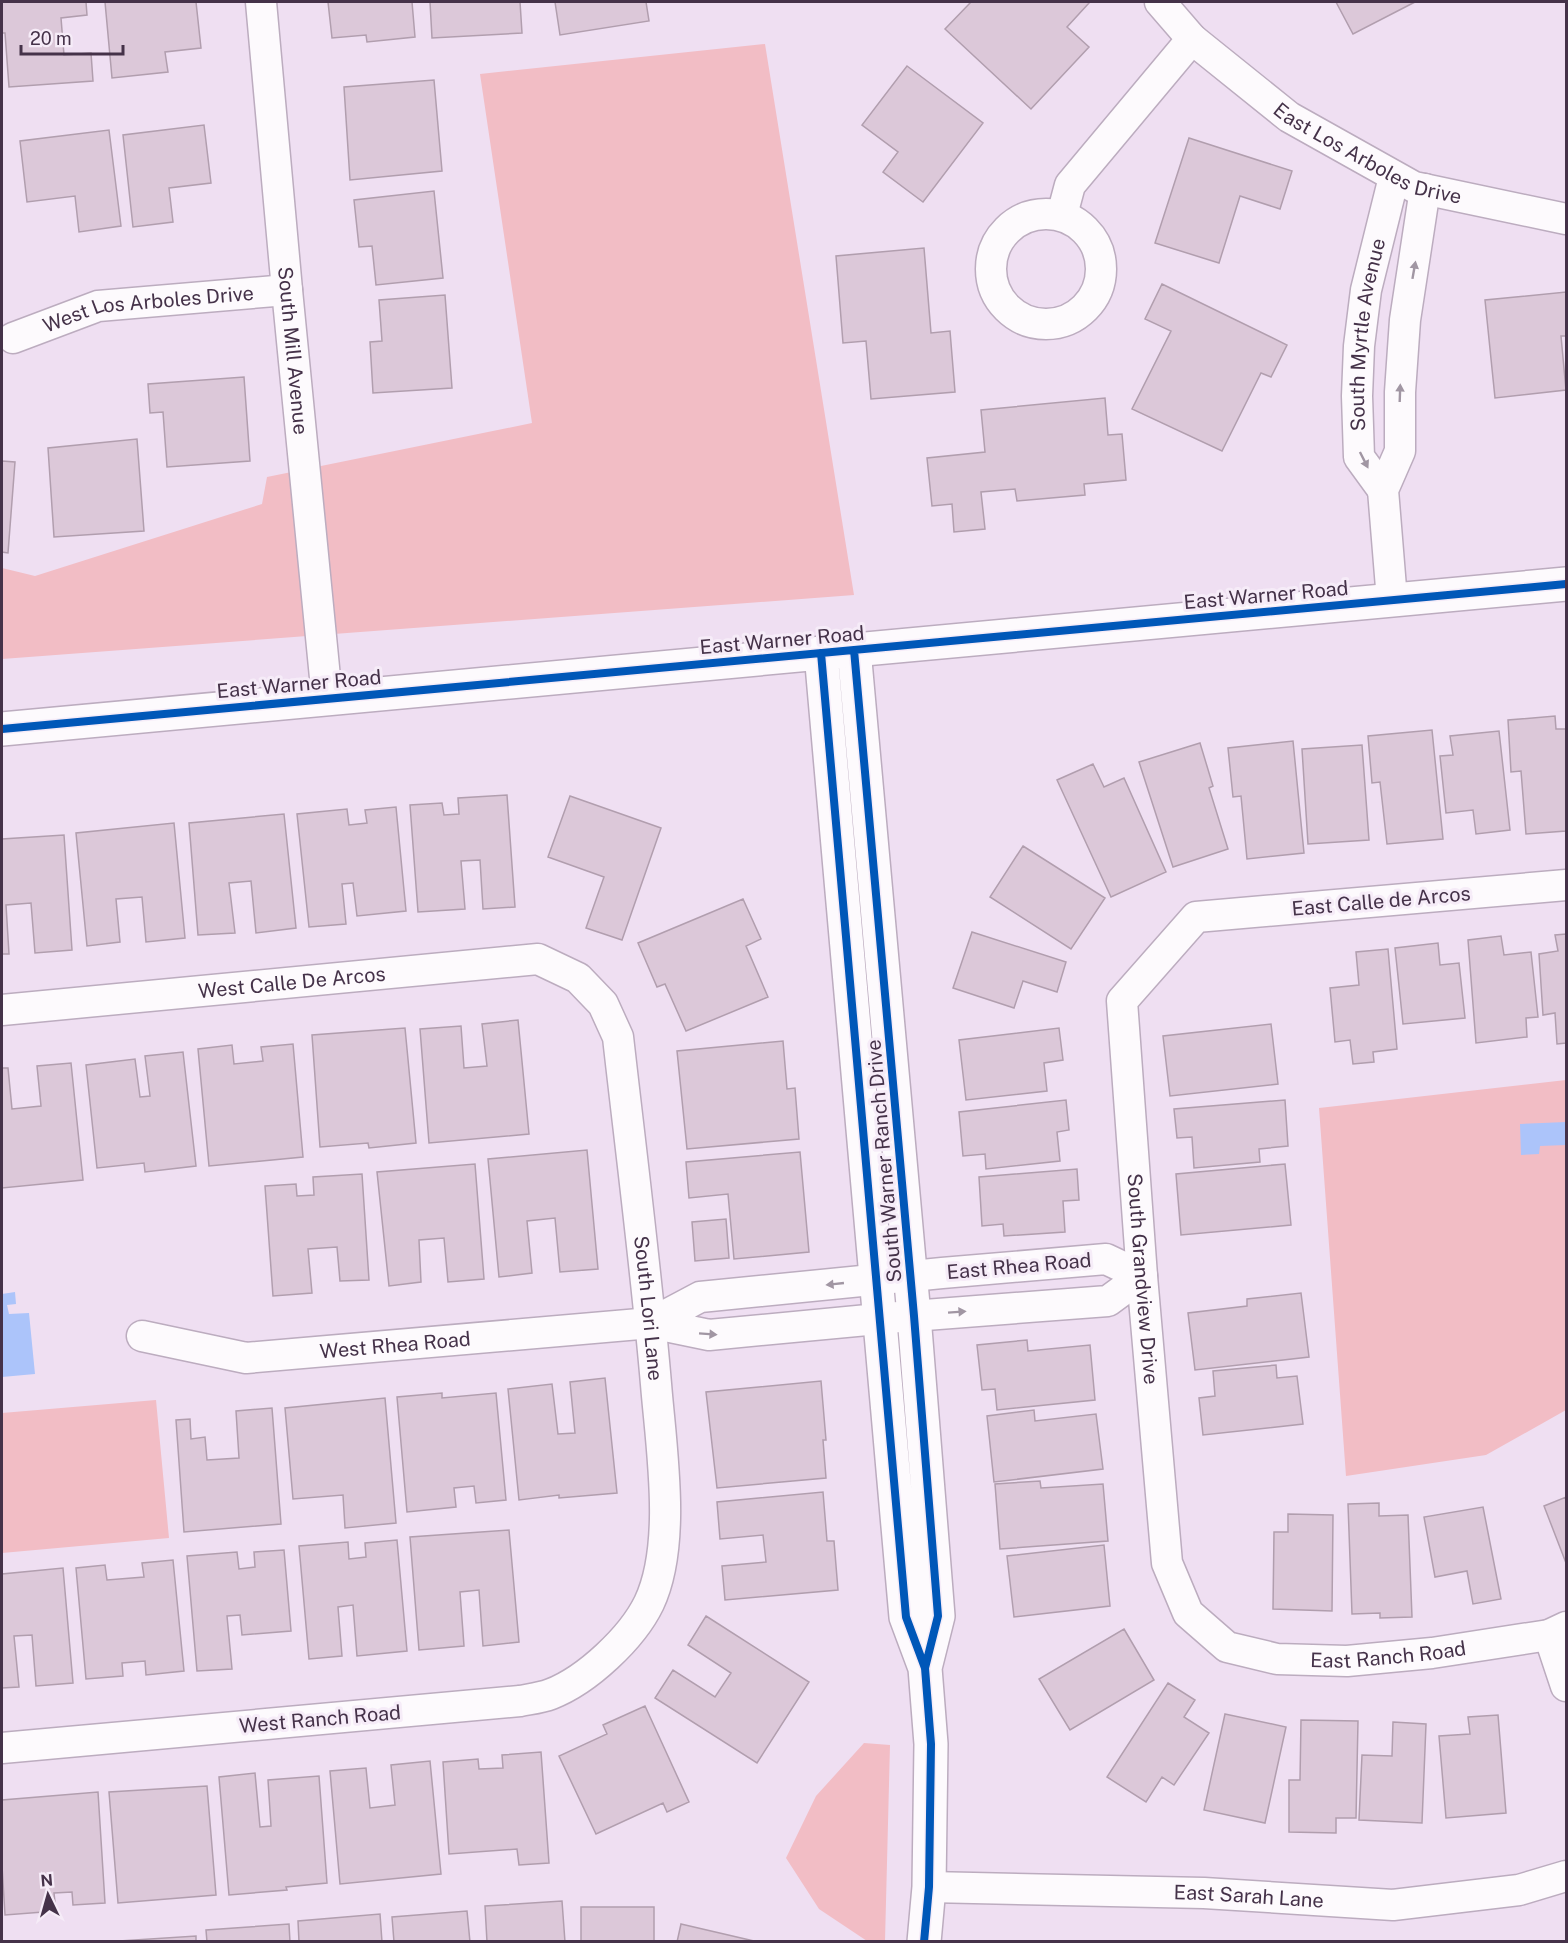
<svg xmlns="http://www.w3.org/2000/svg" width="1568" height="1943" viewBox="0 0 1568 1943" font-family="'Public Sans',sans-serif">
<rect width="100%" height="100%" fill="#efdff2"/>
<path fill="#f2bdc5" d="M765,44L854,595L2,659V568L35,576L262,504L267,477L532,423L480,74Z
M1566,1080V1410L1486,1455L1346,1476L1319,1108Z
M156,1400L169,1538L2,1553V1413Z
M864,1743L890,1745L885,1941H867L819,1909L786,1858L816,1796Z"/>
<path fill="#acc4fa" d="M1566,1122V1145L1540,1146L1539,1154L1521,1155L1520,1124Z
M15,1292L16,1304L7,1305L9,1314L29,1313L35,1374L2,1377V1294Z"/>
<path fill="#dcc8d9" stroke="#b19eae" stroke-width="1.5" d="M2,2H86L87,15L61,18L64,55L91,53L93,81L9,87L5,33H2Z
M105,2H196L201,48L165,52L168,72L112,78Z
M328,2H412L415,37L367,42L366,35L332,38Z
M430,2H520L522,33L432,38Z
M555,2H646L649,21L560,35Z
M971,2H1087L1089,3L1067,27L1089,47L1031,109L945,29Z
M1336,2H1415L1353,34Z
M907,66L983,123L923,202L883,172L898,152L862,125Z
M434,80L442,171L350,180L344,87Z
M204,125L211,183L169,188L173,222L133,227L123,135Z
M109,130L121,226L79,232L75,196L27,202L20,141Z
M1189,138L1292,171L1280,209L1240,196L1219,263L1155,243Z
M434,191L443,278L376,285L372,246L359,247L354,200Z
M924,248L931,333L950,331L955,392L871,399L866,341L843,343L836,256Z
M1162,284L1287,345L1271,377L1261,373L1222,451L1132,409L1171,331L1145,319Z
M1566,292V336H1561L1566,390L1495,398L1485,300Z
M445,295L452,388L373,393L370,342L382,341L379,300Z
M244,377L250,461L167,467L163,412L150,413L148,384Z
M1105,398L1108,435L1122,434L1126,480L1084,484L1085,495L1017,501L1015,489L981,492L985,529L954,532L952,504L932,506L927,458L985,452L981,410Z
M137,439L144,531L54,537L48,448Z
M2,461L15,462L8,553L2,552Z
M1555,716L1556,729H1566V831L1526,834L1521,771L1511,772L1508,720Z
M1432,730L1443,839L1387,844L1380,782L1372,783L1368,736Z
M1499,731L1510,830L1476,834L1473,810L1446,813L1440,756L1453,755L1450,736Z
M1293,741L1304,853L1247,859L1241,796L1233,797L1228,748Z
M1200,743L1213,786L1209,788L1228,849L1173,867L1139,762Z
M1362,745L1369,840L1308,844L1302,749Z
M1093,764L1104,787L1124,778L1166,872L1111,897L1057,780Z
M507,795L515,907L483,909L480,860L461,861L465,909L418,912L410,805L442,803L444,815L459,814L458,798Z
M570,796L661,828L622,940L586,928L604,877L548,857Z
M396,807L406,911L357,916L353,883L342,884L346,924L309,927L297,814L347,809L349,825L367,823L365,810Z
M284,814L296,928L256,933L251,881L229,883L235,933L198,935L189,823Z
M174,823L185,938L146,942L142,897L116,899L120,942L87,946L76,833Z
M64,835L72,950L35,953L31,903L6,905L9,954H2V839Z
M1023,846L1105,898L1071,949L990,897Z
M743,899L761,939L746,946L768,997L686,1031L665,984L657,987L638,943Z
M972,932L1066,962L1057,992L1023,981L1014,1008L953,988Z
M1566,934V1043L1557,1044L1555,1013L1543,1015L1539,954L1558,951L1555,935Z
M1501,936L1504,955L1531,952L1538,1017L1526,1018L1527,1037L1476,1043L1468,940Z
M1438,943L1440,965L1459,963L1465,1018L1403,1024L1395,948Z
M1388,949L1397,1049L1373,1052L1374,1062L1353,1064L1350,1040L1335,1042L1330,988L1359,985L1356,952Z
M518,1020L529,1134L429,1143L420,1029L461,1026L464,1068L487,1066L482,1024Z
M1271,1024L1278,1084L1170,1096L1163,1036Z
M405,1028L416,1143L369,1148L368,1143L320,1147L312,1035Z
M1059,1028L1063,1060L1044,1063L1047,1091L966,1100L959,1040Z
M783,1041L787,1089L795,1088L799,1139L687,1149L677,1051Z
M293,1044L303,1157L209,1166L198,1049L232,1045L234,1064L263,1061L261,1047Z
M183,1052L196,1166L145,1172L144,1163L97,1168L86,1065L135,1059L140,1097L150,1096L145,1056Z
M71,1063L83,1180L2,1188V1068H8L12,1109L41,1106L37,1066Z
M1066,1100L1069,1130L1057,1132L1060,1161L986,1169L985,1154L963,1156L959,1112Z
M1285,1100L1288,1146L1259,1149L1260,1162L1194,1168L1192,1137L1177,1138L1174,1109Z
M587,1150L598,1269L560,1272L555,1218L527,1221L532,1273L499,1277L488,1159Z
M800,1152L809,1252L734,1259L728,1194L689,1198L686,1162Z
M475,1164L484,1279L448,1282L444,1238L419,1240L421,1282L389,1286L377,1172Z
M1285,1164L1291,1225L1181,1235L1176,1174Z
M1077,1169L1079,1200L1063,1201L1065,1232L1004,1236L1003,1224L982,1226L979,1177Z
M362,1174L369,1280L340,1281L337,1247L308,1249L312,1293L273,1296L265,1186L296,1184L297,1196L314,1195L313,1177Z
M726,1219L729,1258L695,1261L692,1222Z
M1301,1293L1309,1357L1195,1370L1188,1313L1247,1306V1299Z
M1027,1340L1028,1351L1090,1345L1095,1400L997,1410L995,1389L982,1390L977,1345Z
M1276,1365L1277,1378L1297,1376L1303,1424L1203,1435L1199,1398L1215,1396L1213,1371Z
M605,1378L617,1493L559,1498V1495L519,1500L508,1389L552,1384L558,1434L575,1433L570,1382Z
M821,1381L826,1440H823L826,1478L717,1488L706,1392Z
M442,1393V1398L496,1393L506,1500L476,1503L474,1486L454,1488L456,1507L407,1512L397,1397Z
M385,1398L396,1523L345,1528L343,1495L293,1499L285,1408Z
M272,1408L281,1524L184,1532L176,1420L190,1419L191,1439L205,1437L207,1460L239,1458L236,1411Z
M1034,1410L1035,1421L1096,1414L1103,1469L994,1482L987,1416Z
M1040,1481L1041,1488L1103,1484L1108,1541L1000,1549L995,1484Z
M823,1492L827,1541H834L838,1590L725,1600L722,1566L766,1562L763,1535L720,1539L717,1502Z
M1566,1497V1563L1544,1506Z
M1379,1503V1516L1408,1515L1412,1617L1380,1618V1613L1352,1614L1348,1504Z
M1483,1507L1501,1599L1473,1604L1467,1571L1435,1577L1424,1517Z
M1288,1514L1333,1515L1332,1611L1273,1609L1274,1532H1288Z
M509,1530L519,1642L483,1646L479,1590L460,1592L464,1646L419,1650L410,1537Z
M397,1540L407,1651L357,1656L353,1605L338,1607L342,1656L309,1659L299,1546L348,1542L349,1559L366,1557L365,1543Z
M1104,1545L1110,1606L1014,1617L1007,1556Z
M284,1550L291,1631L242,1635L240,1615L227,1616L232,1669L197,1671L187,1556L237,1552L239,1569L255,1567L254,1552Z
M173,1560L184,1671L146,1675L145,1661L122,1663L123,1676L86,1679L76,1568L105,1565L107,1580L144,1577L142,1563Z
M63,1568L73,1683L36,1686L32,1635L14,1636L19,1687L2,1688V1574Z
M706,1616L809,1682L757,1763L655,1698L673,1670L715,1697L731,1673L688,1645Z
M1124,1629L1154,1680L1070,1730L1039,1679Z
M1168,1683L1195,1700L1184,1717L1209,1733L1174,1785L1162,1777L1146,1802L1107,1777Z
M645,1706L689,1802L667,1812L663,1803L596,1834L559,1756L607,1734L603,1725Z
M1225,1714L1286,1727L1265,1823L1204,1810Z
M1498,1715L1506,1813L1446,1818L1439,1736L1470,1734L1468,1717Z
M1301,1720L1358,1721L1356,1818H1336V1833L1289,1832V1780H1300Z
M1393,1722L1426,1724L1422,1823L1359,1820L1362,1755L1392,1756Z
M541,1752L549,1863L519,1865L517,1849L449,1854L443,1762L478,1759L479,1769L503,1768L502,1755Z
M430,1761L441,1874L340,1884L330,1771L366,1768L370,1808L395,1805L391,1765Z
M255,1773L260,1827L271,1826L268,1780L319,1776L327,1883L286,1887L287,1890L229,1895L219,1777Z
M207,1786L216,1895L118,1903L109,1792Z
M98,1792L105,1903L73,1905L72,1892L54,1893L56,1911L5,1915L2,1866V1800Z
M562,1901L565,1942H487L485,1906Z
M581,1907H654V1942H581Z
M467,1911L470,1942H394L392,1917Z
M380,1914L382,1942H299L298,1921Z
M289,1924L290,1942H207L206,1930Z
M681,1924L754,1941L677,1942Z
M196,1936V1942L119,1941Z"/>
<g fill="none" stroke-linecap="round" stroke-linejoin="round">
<g stroke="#bcacbf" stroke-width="33">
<g id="minor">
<path id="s1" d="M261,2L287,290L327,698"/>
<path id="s2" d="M1160,2L1192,39L1289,117L1414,187L1566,219"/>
<circle cx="1046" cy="269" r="55"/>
<path d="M1062,215L1070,185L1192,39"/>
<path id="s3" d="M13,338L98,306L287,290"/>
<path id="s4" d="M1383,490L1359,457L1357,396L1359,346L1366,290L1394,177"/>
<path d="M1392,600L1383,490L1400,451V392L1405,320L1425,189"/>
<path id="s5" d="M1566,885L1196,917L1122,1001L1142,1276L1167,1563L1188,1613L1227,1647L1277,1659L1347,1661L1432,1653L1549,1635L1566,1627"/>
<path id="s6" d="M2,1010L538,959L578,978L603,1004L618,1037C631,1152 646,1268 656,1384C661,1447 677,1544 649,1603C632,1638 587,1680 551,1694C541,1698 530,1699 520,1701L2,1748"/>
<path id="s7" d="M142,1336L246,1358L651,1323L709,1335L899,1317L1108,1301L1142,1276L1106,1259L942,1273L700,1297L651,1323"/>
<path d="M1549,1635L1566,1686"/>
<path id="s8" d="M929,1887L1204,1893L1393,1905L1519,1890L1566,1876"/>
</g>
</g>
<g stroke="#bcacbf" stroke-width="36">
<path id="tertiary" d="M854,650L914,1316L938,1616L925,1668
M821,653L906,1617L925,1668L931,1744L929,1887L924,1942"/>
</g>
<g stroke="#bcacbf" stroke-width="36">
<path id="secondary" d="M2,729L1566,584"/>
</g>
<use href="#minor" stroke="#fdfafd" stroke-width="30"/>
<use href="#tertiary" stroke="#fdfafd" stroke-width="33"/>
<use href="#secondary" stroke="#fdfafd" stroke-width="33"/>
<g stroke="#f6ecf8" stroke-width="11">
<path id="cycleway" d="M854,650L914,1316L938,1616L925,1668
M821,653L906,1617L925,1668L931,1744L929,1887L924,1942
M2,729L1566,584"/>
</g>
<use href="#cycleway" stroke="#0057b8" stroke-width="8"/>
</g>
<defs><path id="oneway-solid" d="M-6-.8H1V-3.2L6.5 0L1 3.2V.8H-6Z" transform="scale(1.5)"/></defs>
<g fill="#a196a3">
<use href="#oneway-solid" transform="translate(1414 270) rotate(-80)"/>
<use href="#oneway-solid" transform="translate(1400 393) rotate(-88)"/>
<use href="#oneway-solid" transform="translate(1364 460) rotate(63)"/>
<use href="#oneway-solid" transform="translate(835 1284) rotate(174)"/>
<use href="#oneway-solid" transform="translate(957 1312) rotate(-4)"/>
<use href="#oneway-solid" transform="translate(708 1334) rotate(4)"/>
</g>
<g text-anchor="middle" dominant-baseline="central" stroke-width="6" stroke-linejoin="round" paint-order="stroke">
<g font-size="20" fill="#453249" stroke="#f6ecf8">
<text stroke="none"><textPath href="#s2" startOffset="261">East Los Arboles Drive</textPath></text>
<text stroke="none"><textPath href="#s3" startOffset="140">West Los Arboles Drive</textPath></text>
<text stroke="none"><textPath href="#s4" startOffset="164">South Myrtle Avenue</textPath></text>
<text stroke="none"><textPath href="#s1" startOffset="350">South Mill Avenue</textPath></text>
<text transform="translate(1266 595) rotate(-5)">East Warner Road</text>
<text transform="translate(782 640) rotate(-5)">East Warner Road</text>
<text transform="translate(299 684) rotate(-5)">East Warner Road</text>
<text transform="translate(1381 901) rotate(-5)">East Calle de Arcos</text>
<text stroke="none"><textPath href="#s6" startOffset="291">West Calle De Arcos</textPath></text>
<text transform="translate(884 1161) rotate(-95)">South Warner Ranch Drive</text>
<text transform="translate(1019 1266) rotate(-5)">East Rhea Road</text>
<text stroke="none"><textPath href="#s5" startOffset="762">South Grandview Drive</textPath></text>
<text stroke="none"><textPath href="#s6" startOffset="928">South Lori Lane</textPath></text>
<text stroke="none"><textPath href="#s7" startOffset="256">West Rhea Road</textPath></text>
<text stroke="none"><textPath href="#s5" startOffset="1316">East Ranch Road</textPath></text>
<text transform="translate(320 1719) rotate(-5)">West Ranch Road</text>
<text stroke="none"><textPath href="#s8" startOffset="320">East Sarah Lane</textPath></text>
</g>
</g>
<rect width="1568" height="1943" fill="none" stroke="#453249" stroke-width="6"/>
<g transform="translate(48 1895) rotate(355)" stroke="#f6ecf8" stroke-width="4.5" paint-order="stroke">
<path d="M0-4.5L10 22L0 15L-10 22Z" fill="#453249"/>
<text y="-9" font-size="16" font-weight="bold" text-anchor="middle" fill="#453249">N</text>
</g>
<path d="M21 45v9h102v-9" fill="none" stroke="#453249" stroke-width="3"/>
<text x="30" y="45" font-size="18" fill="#453249" stroke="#f6ecf8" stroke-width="4.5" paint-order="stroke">20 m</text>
</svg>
